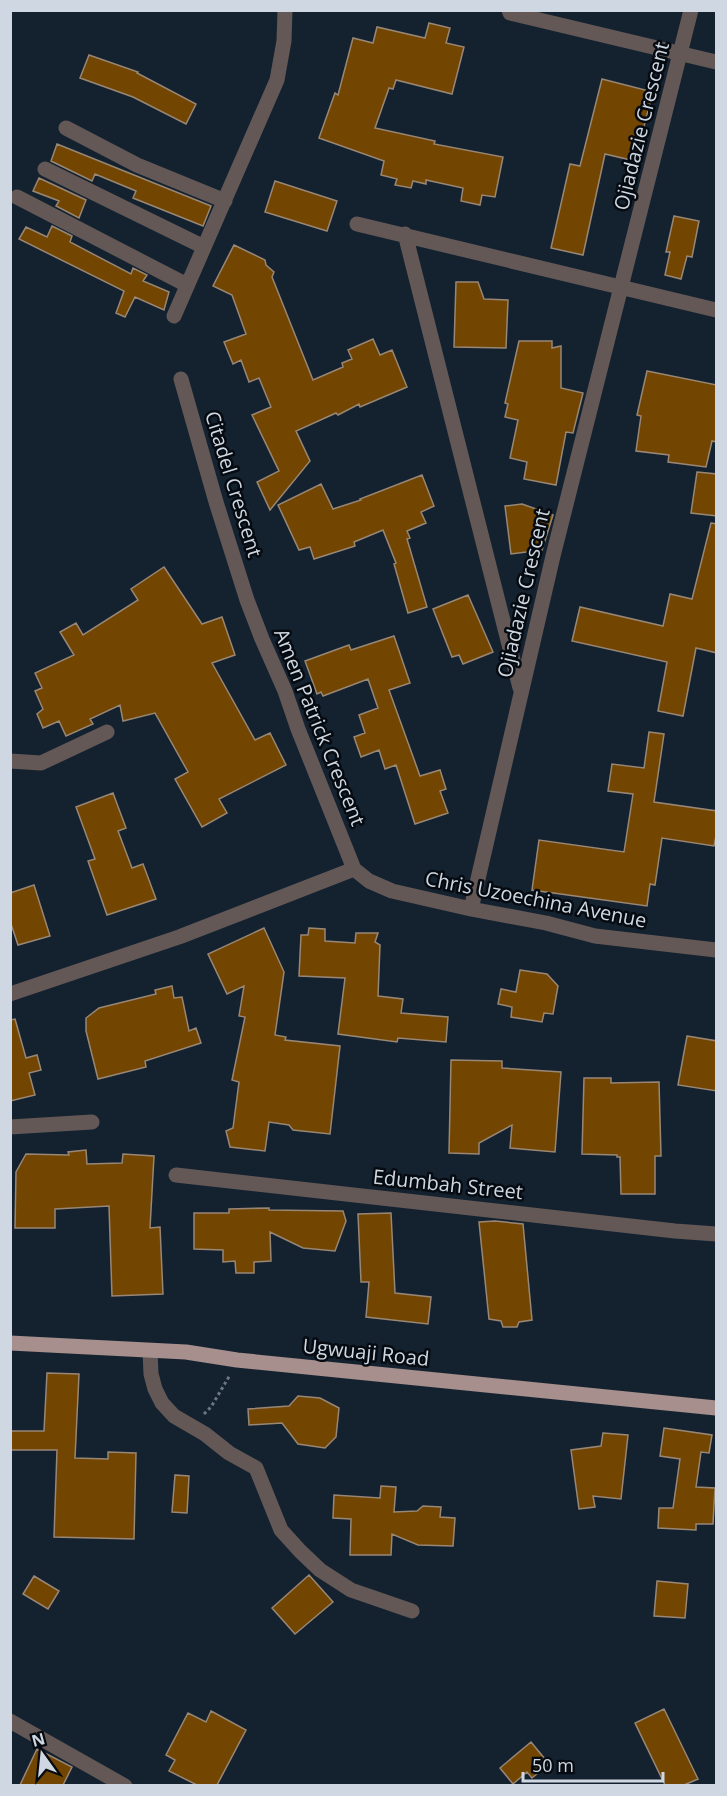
<svg xmlns="http://www.w3.org/2000/svg" width="727" height="1796" viewBox="0 0 727 1796" font-family="'Open Sans',sans-serif">
<rect width="100%" height="100%" fill="#142230"/>
<path fill="#724500" stroke="#998775" stroke-width="1.5" d="M429,23L450,28L446,43L464,47L452,94L396,80L393,89L389,88L375,128L435,141L434,144L503,157L495,197L482,195L480,205L461,201L463,188L426,180V184L413,181L411,188L395,185L397,179L381,175L384,161L319,138L335,93L338,95L353,38L373,43L377,27L425,38Z
M89,55L138,72L137,73L196,104L186,124L133,97L80,78Z
M602,79L653,92L635,161L605,154L583,255L551,248L570,164L580,166Z
M57,144L211,206L203,226L133,198L136,191L95,174L92,181L51,161Z
M39,178L86,200L79,218L56,206L59,201L33,191Z
M275,181L337,201L327,231L265,212Z
M674,216L699,221L692,257L687,256L681,279L665,275L670,252H666Z
M52,226L72,236L70,242L131,274L133,268L147,275L143,281L169,292L164,310L135,297L125,317L116,313L124,291L19,239L26,227L47,237Z
M234,245L265,260L266,265L274,272L272,277L313,380L343,367L342,363L352,359L348,350L373,339L380,355L392,350L407,387L360,407L359,404L338,415L336,413L296,431L310,461L270,510L257,482L279,471L252,415L271,407L259,378L249,382L241,360L233,364L224,342L246,334L232,295L213,286Z
M456,282H478L484,299L508,300L506,348L454,347Z
M519,341H552V348L561,346V388L583,393L573,433L566,432L556,485L524,479L527,462L510,458L518,420L505,417L508,404L505,403Z
M647,371L717,385V442L712,441L706,467L668,462L669,455L636,451L641,416L637,415Z
M697,472L717,474V516L691,513Z
M422,475L434,506L421,512L426,523L407,531L410,538L407,539L427,607L408,613L394,564L396,563L383,530L354,542L355,546L314,559L310,547L299,550L278,505L321,484L333,509L361,500L360,499Z
M522,504L553,515L542,550L511,554L505,506Z
M711,523L717,524V653L696,648L683,716L658,711L667,662L572,641L580,607L663,626L670,594L692,599Z
M164,567L202,624L222,617L235,655L212,663L255,740L270,733L286,765L219,799L227,813L202,827L175,779L188,772L155,713L123,721L120,705L90,719L93,724L66,736L59,721L43,728L37,714L43,709L35,691L42,688L35,673L74,655L60,632L76,623L83,635L138,600L131,589Z
M468,595L493,652L463,664L459,655L452,657L433,609Z
M394,636L410,683L389,690L420,776L440,770L446,789L440,791L448,813L415,824L396,765L385,769L379,750L361,757L354,737L365,733L359,715L378,708L368,679L323,696L321,692L317,694L305,661L349,645L351,650Z
M649,732L664,734L654,802L717,811V831L714,846L662,838L655,885L650,884L647,906L532,890L539,840L624,852L633,794L608,791L612,764L644,768Z
M113,793L126,828L118,831L132,868L143,864L156,899L107,915L88,861L95,859L76,807Z
M34,885L50,936L18,945L10,921V893Z
M264,928L284,972L275,1035L286,1037L285,1040L340,1046L330,1134L293,1130L289,1125L269,1122L265,1151L230,1147L226,1131L233,1128L239,1082L232,1080L245,1017L239,1016L244,986L227,994L208,954Z
M309,928L325,929V941L355,943L356,933H378L375,942L380,945L378,996L403,999L401,1013L448,1017L446,1042L398,1038L397,1042L338,1034L345,978L299,976L301,935H308Z
M520,970L547,974L558,986L553,1014L544,1013L542,1022L511,1017L512,1007L498,1004L501,989L516,992Z
M172,986L174,998L182,997L189,1031L196,1028L201,1043L145,1061L146,1067L98,1079L86,1031V1018L99,1008L156,994L155,990Z
M15,1019L26,1058L37,1055L41,1070L29,1073L35,1095L10,1101V1020Z
M687,1036L717,1041V1091L678,1085Z
M451,1060L502,1061V1068L561,1072L555,1152L510,1148L512,1125L479,1143V1154L449,1153Z
M584,1078H611V1083L659,1082L661,1156H655V1194H621L620,1157H617V1155L582,1154Z
M86,1150L87,1164L122,1163L123,1154L154,1156L150,1228L160,1227L163,1294L112,1296L109,1206L55,1209V1228H15L16,1172L26,1154L69,1155L68,1152Z
M269,1208V1210L343,1211L346,1221L335,1251L303,1248L270,1232L271,1261L254,1262V1273H236L235,1261L223,1262V1250L194,1249V1213H229V1209Z
M391,1213L395,1293L431,1297L428,1324L366,1317L369,1282H361L358,1214Z
M495,1221L523,1224L532,1320L519,1322L517,1327H503L501,1321L489,1319L479,1222Z
M47,1373L79,1374L75,1458L108,1459V1452L136,1453L134,1539L54,1537L57,1450H10V1431H44Z
M298,1396L320,1398L339,1408L336,1437L325,1448L298,1444L282,1423L249,1425L248,1409L289,1406Z
M664,1428L712,1435L709,1453L701,1452L696,1487L715,1488L713,1524H696V1530L658,1528L659,1508H673L680,1459L660,1456Z
M603,1433L628,1435L621,1499L593,1496L595,1507L579,1509L571,1450L601,1446Z
M175,1475L189,1476L187,1513L172,1512Z
M381,1486L396,1487L394,1512L417,1511L423,1506L441,1507L440,1517L455,1518L453,1546L418,1545L392,1534L391,1555H350L351,1519L333,1518L334,1495L380,1498Z
M309,1575L333,1602L295,1634L272,1608Z
M34,1576L59,1591L48,1609L23,1594Z
M657,1581L688,1584L685,1618L654,1616Z
M664,1709L698,1779L684,1785H665L635,1723Z
M211,1711L246,1730L217,1785H197L169,1771L175,1760L166,1755L188,1713L206,1722Z
M531,1742L549,1764L532,1778L527,1772L513,1784L500,1768Z
M37,1749L72,1767L63,1785H20Z"/>
<g fill="none" stroke-linecap="round" stroke-linejoin="round">
<path stroke="#6b7682" stroke-width="3" stroke-dasharray="3 3" stroke-linecap="butt" d="M204,1414L211,1407L230,1375"/>
<path stroke="#635856" stroke-width="15" d="M509,10L510,13L716,62
M66,128L137,165L225,201
M45,169L204,247
M17,197L187,285
M357,224L716,310
M405,234L520,688
M174,316L277,80L284,41L285,10
M181,379L216,502L247,600L262,639L285,691L298,729L354,869L369,881L392,891L471,909L546,923L595,936L716,950
M10,761L41,763L107,732
M471,909L553,556L691,10
M10,994L179,937L354,869
M10,1127L92,1122
M176,1175L675,1231L716,1234
M150,1351L151,1374L155,1389L162,1403L174,1416L205,1434L229,1453L256,1468L281,1530L300,1551L320,1570L351,1590L412,1611
M10,1721L125,1786"/>
<path stroke="#a68f8c" stroke-width="15" d="M10,1343L186,1352L237,1360L716,1408"/>
</g>
<g text-anchor="middle" dominant-baseline="central" stroke-width="5" stroke-linejoin="round" paint-order="stroke">
<g font-size="20" fill="#cfd8e2" stroke="#060b11">
<text transform="translate(641 126) rotate(-76)">Ojiadazie Crescent</text>
<text transform="translate(234 484) rotate(73)">Citadel Crescent</text>
<text transform="translate(523 593) rotate(-77)">Ojiadazie Crescent</text>
<text transform="translate(320 727) rotate(68)">Amen Patrick Crescent</text>
<text transform="translate(536 899) rotate(11)">Chris Uzoechina Avenue</text>
<text transform="translate(448 1184) rotate(6)">Edumbah Street</text>
<text transform="translate(366 1352) rotate(6)">Ugwuaji Road</text>
</g>
</g>
<rect width="727" height="1796" fill="none" stroke="#cfd8e2" stroke-width="24"/>
<g transform="translate(42 1754) rotate(345)" stroke="#060b11" stroke-width="4.5" paint-order="stroke">
<path d="M0-4.5L10 22L0 15L-10 22Z" fill="#cfd8e2"/>
<text y="-9" font-size="16" font-weight="bold" text-anchor="middle" fill="#cfd8e2">N</text>
</g>
<path d="M523 1772v9h140v-9" fill="none" stroke="#cfd8e2" stroke-width="3"/>
<text x="532" y="1772" font-size="18" fill="#cfd8e2" stroke="#060b11" stroke-width="4.5" paint-order="stroke">50 m</text>
</svg>
